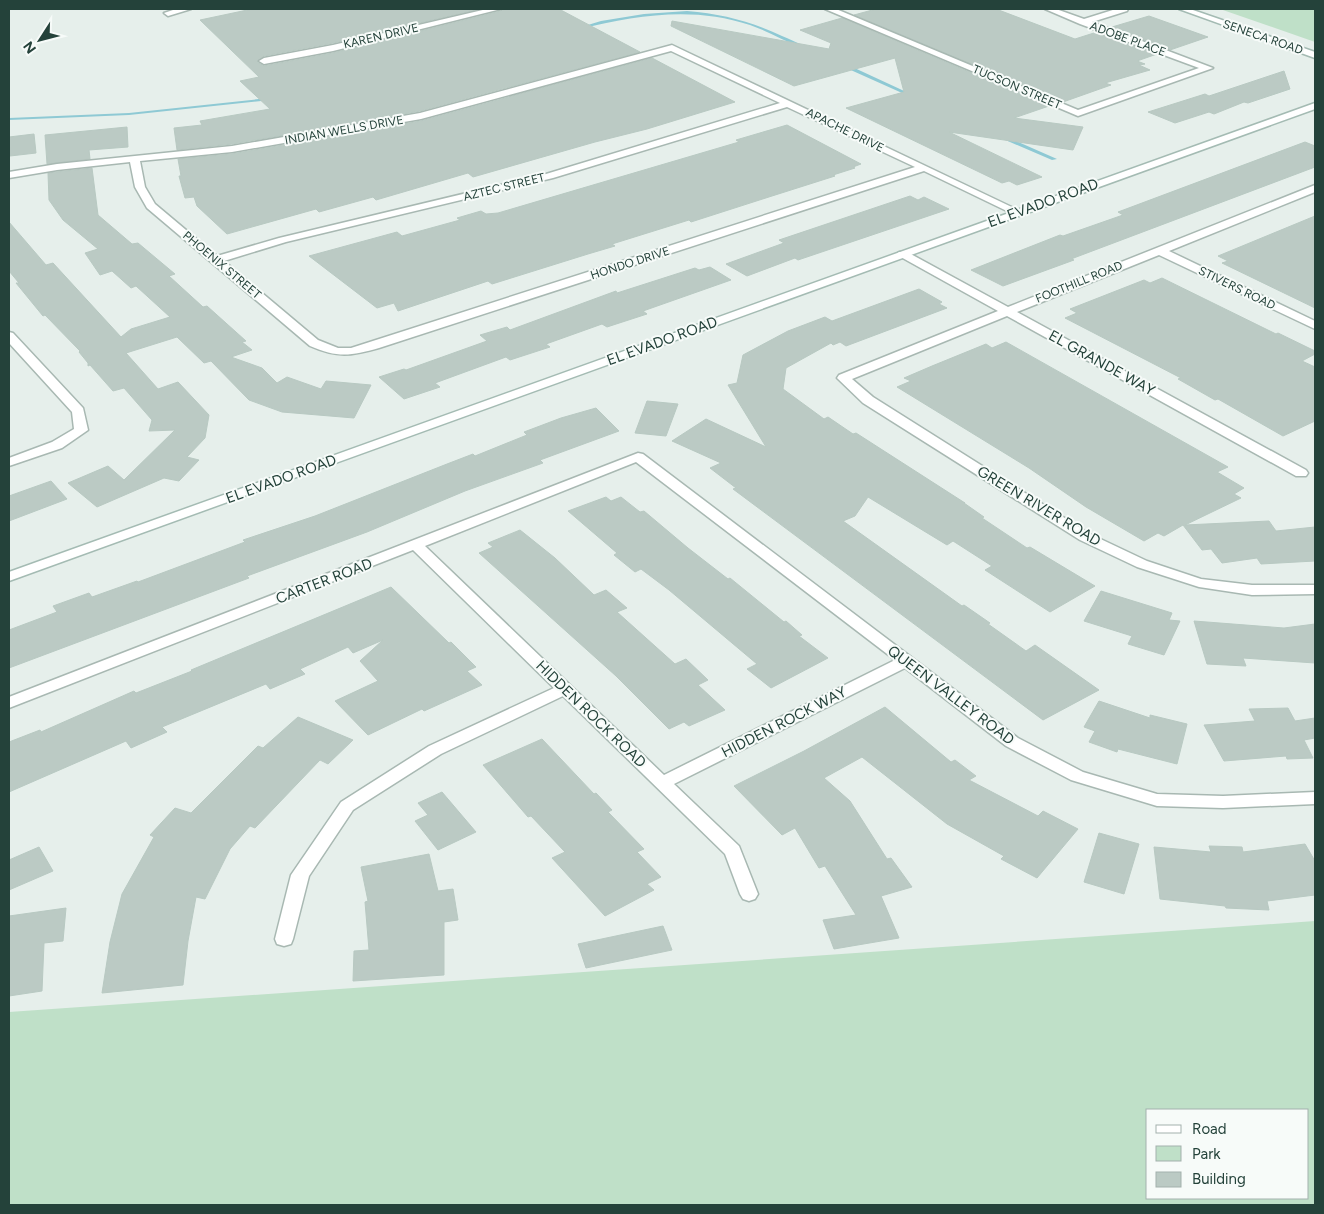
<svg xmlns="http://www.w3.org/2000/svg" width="1324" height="1214" viewBox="0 0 1324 1214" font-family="Figtree,sans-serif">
<rect width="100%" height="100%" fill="#e6efeb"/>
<path fill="#bfe0c8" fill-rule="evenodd" d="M1220,9H1315V42Z
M1315,921V1205H9V1012ZM1148,1110H1308V1198H1148Z"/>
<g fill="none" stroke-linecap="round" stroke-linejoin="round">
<path fill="#8ec9d4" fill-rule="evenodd" d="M687,11C722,14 750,21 782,36C789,39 797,42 803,46L799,47C783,40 767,31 750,25C694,6 636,15 580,29L578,28L601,21L644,14Z
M844,65H848L915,96L911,97L844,67Z
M269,98H271V100L129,115L9,120V118L129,113Z
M1003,137H1007L1057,159L1052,160L1003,139Z"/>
</g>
<path fill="#bbcac4" stroke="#b8c9c2" d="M252,9H480L333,43L264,56L257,62L264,66L333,53L501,11L503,9H559L640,52L420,111L232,144L177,150L174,128L202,125L200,121L270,109L240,81L259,77L200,20Z
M876,9H996L1075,39L1097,32L1157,54L1137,61L1145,64L1139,65L1150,70L1105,83L1111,85L1063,102L854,15Z
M1149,16L1208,37L1170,50L1112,27Z
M842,18L1049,106L1014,118L1083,127L1073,150L949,132L1042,177L1017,185L1009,181L1002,183L846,108L904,92L895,58L794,86L671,26L672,21L829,49L831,43L800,30Z
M652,58L735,102L647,129L595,142L473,177L468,173L376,200L373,197L319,212L316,209L227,234L197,206L194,197L185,198L179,176H181L178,159L232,154L421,121Z
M1284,71L1290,89L1248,103L1244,102L1214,114L1209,112L1175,123L1148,112L1205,94L1209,96Z
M787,125L861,164L853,167L855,168L833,175L835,176L772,196L691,222L689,220L612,244L615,246L588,254L492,284L488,281L398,311L394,303L377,308L309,256L397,232L402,236L460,220L457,218L481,211L486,214L498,213L739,142L736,140Z
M127,127L128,147L89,150L90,159L47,164L45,135Z
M34,134L36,153L10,156L9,137Z
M1305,142L1315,146V167L1071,259L1074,260L1003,286L971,270L1060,235L1063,236L1123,215L1118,212Z
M92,168L98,215L132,244L138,243L175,274L169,276L203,307L207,306L246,341L242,342L252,350L231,357L262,368L277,383L287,377L321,389L326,381L371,385L354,418L282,412L249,400L211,361L204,363L177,337L126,353L158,389L178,382L209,415L205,438L187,457L199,460L179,481L164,478L97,507L68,483L108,466L124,480L175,430L149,431L152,420L124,388L113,391L90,365L88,366V363L79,352L80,351L45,315L43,316L16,283H19L9,271V222L46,265L53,263L121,337L131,329L170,317L136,286L131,288L112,271L100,275L85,253L98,249L63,220L49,200L48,173Z
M910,196L918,200L924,197L949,209L798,260L795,258L747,276L726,264L784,243L779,240Z
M1315,216V308L1222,263L1228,261L1218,256Z
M710,267L731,280L643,311L647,314L607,327L602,324L546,344L550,347L510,360L506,357L435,383L440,387L404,399L379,377L404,369L406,370L487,341L480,335L507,327L510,330L616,291L617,293L695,268L699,270Z
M1162,278L1276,334L1278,333L1315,351V354L1302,361L1315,367V421L1283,436L1218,399L1215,400L1178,379L1181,378L1065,318L1077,313L1070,309L1144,280L1150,283Z
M919,289L942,302L939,304L947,308L846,346L840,342L833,345L831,343L786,368L783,389L824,419L828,417L853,434L856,433L965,503H964L984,517L982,518L1027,548L1030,547L1095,586L1050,612L985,570L992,566L953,541L947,545L868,497L855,516L843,521L962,606L964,605L990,623L988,624L1026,651L1035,645L1099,690L1043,720L733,489L736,488L710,468L721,463L672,441L706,419L766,447L728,385L737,383L743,355L788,331L825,317L832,321Z
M1006,342L1228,467L1217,472L1244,488L1234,494L1241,498L1185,525L1269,521L1276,531L1315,527V561L1261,564L1257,558L1222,563L1211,549L1202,550L1183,525L1164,536L1158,533L1144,541L1086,507L1029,468L897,387L911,381L904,378L932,366L986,344L992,348Z
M647,401L678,404L666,436L635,433Z
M596,408L619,431L540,460L543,463L465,491L367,532L247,576L249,578L9,668V630L57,612L53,606L89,593L92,597L137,581L138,582L245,542L243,540L315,516L447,464L473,454L475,456L527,435L524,432L561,418Z
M51,481L67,499L9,521V496Z
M606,497L611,501L621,497L640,512L644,511L688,548L728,579L730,578L784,622L786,621L802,635L799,636L828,658L771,688L747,669L757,664L669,590L641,569L635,572L614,555L617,553L568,511Z
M520,530L555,558L594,595L606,590L627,608L617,612L675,664L686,659L708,680L698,685L725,710L689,726L684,722L669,729L616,676L479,553L493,547L488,543Z
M391,587L449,643L451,642L476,667L467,671L482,685L424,711L422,709L368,735L335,701L378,681L360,661L383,640L353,653L348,647L300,669L305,674L270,689L266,684L162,727L167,732L131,748L126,741L9,792V742L40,730L41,732L134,691L136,693L192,671L191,670Z
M1101,591L1172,613L1169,620L1180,621L1164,655L1128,644L1132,636L1084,621Z
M1194,621L1284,628L1315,624V663L1243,658L1246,666L1207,664Z
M1099,701L1150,718V715L1187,724L1177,764L1118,749L1117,752L1089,742L1095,731L1084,727Z
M885,707L951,762L955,760L976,776L969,780L1038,816L1043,811L1078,829L1037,878L1001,859L1004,856L947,824L862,757L824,778L850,801L887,859L891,858L912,887L881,896L899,938L834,949L823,920L856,915L825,866L819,868L795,828L782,835L734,786L804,751Z
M1288,708L1295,721L1315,718V738L1304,740L1313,758L1287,759L1286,756L1224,761L1204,725L1255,721L1249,709Z
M298,717L353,740L328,764L320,760L255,828L250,826L230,849L205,899L196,897L188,941L183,985L102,993L110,942L122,894L154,837L150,835L175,808L191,813L258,746L263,748Z
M542,739L594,794L596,793L612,810L608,812L644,849L637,852L661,877L647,884L654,890L605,916L552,858L565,852L531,816L528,817L483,765Z
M442,792L476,832L438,850L415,821L428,815L418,803Z
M1099,833L1139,844L1124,894L1084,882Z
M1305,844L1315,861V895L1267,901L1269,910L1226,908L1225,906L1160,899L1154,847L1211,852L1209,846L1242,847L1243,852Z
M39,847L53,871L9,890V860Z
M429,854L438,891L453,889L458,920L444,922V975L353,981L354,951L369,950L365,902L368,901L361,867Z
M66,908L63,941L44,943L42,991L9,996V916Z
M663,926L672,950L586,968L578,944Z"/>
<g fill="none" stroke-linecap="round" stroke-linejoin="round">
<g stroke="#a8b8b2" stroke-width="3">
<path id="street" d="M176,9H191L168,16L164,13Z
M487,9H501L333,51L264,64L259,61L264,58L333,45Z
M825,9H836L1078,110L1199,68L1080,24L1045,9H1056L1084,19L1116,9H1128L1127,11L1092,22L1213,68L1078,116Z
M672,45L1022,212L1017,215L1013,214L924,171L379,348C351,356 337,358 310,346L147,208L135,187L130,162L57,170L9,178V172L57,164L232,146L420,113ZM671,51L780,103L546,174L279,238L217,256L155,204L145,187L140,161L232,152L421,119ZM787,107L915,167L351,348H338L318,340L224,261L286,242L553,178Z
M1315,185V192L1169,251L1315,321V329L1159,255L1017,312L1306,470L1308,473L1306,476H1296L1007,316L852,379L873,397L1090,534L1147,561L1201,579L1252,585H1315V594L1252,595L1199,587L1137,567L1080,540L863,403L837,378L839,375L998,311L899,256L897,254L899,252H907L1008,307Z
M9,332L13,333L83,408L88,430L62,448L9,466V458L52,442L74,429L72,412L9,343Z
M638,453L643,454L1018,738L1083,772L1157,794L1223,796L1315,792V804L1223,808L1157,806L1071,780L1006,746L905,668L674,784L739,846L758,894L755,899L749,901L743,899L740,894L725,854L563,696L441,754L353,810L309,876L293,939L291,944L284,946L277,944L275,939L291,875L341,802L429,746L554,688L413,550L9,708V697ZM636,462L895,660L664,775L425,546Z"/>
</g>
<g stroke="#a4bbb3" stroke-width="3">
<path id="secondary" d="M1179,9H1190L1315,52V58Z
M1315,103V109L9,581V572Z"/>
</g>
<use href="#street" fill="#fff" fill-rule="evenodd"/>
<use href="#secondary" fill="#fff" fill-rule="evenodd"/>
</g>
<g text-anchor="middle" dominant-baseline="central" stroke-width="4" stroke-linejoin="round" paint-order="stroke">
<g font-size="12" fill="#24423a" stroke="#f7fbf9">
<text transform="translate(381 36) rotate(-13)">KAREN DRIVE</text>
<text transform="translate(1263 37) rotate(19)">SENECA ROAD</text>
<text transform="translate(1128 39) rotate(20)">ADOBE PLACE</text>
<text transform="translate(1017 87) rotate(23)">TUCSON STREET</text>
<text transform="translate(344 130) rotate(-10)">INDIAN WELLS DRIVE</text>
<text transform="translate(845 130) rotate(26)">APACHE DRIVE</text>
<text transform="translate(504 187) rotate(-14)">AZTEC STREET</text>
<text transform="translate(630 263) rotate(-18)">HONDO DRIVE</text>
<text transform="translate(222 265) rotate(40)">PHOENIX STREET</text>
<text transform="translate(1079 282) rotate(-22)">FOOTHILL ROAD</text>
<text transform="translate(1237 288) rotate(26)">STIVERS ROAD</text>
</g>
<g font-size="15" fill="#24423a" stroke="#f7fbf9">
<text transform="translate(1043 203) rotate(-20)">EL EVADO ROAD</text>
<text transform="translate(662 341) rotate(-20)">EL EVADO ROAD</text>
<text transform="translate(1102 363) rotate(29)">EL GRANDE WAY</text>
<text transform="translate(281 479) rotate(-20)">EL EVADO ROAD</text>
<text transform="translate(1039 506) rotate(31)">GREEN RIVER ROAD</text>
<text transform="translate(324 581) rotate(-21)">CARTER ROAD</text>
<text transform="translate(951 695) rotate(37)">QUEEN VALLEY ROAD</text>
<text transform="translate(591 714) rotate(44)">HIDDEN ROCK ROAD</text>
<text transform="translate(784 722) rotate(-27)">HIDDEN ROCK WAY</text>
</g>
</g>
<rect width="1324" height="1214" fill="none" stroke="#24423a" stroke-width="20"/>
<rect x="1146" y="1109" width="162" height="90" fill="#f7fbf9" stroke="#a3b1ad"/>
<rect x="1156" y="1125" width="25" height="8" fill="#ffffff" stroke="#a3b1ad"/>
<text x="1192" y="1134" font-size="15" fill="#24423a">Road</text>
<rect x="1156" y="1146" width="25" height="15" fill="#bfe0c8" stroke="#a3b1ad"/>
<text x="1192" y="1159" font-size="15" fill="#24423a">Park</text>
<rect x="1156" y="1172" width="25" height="15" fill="#bbcac4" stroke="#a3b1ad"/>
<text x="1192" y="1184" font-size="15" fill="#24423a">Building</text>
<g transform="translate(40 40) rotate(234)" stroke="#f7fbf9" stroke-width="4" paint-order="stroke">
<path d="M0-4L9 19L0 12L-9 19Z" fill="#24423a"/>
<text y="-8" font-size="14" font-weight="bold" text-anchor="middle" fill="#24423a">N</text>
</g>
</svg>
